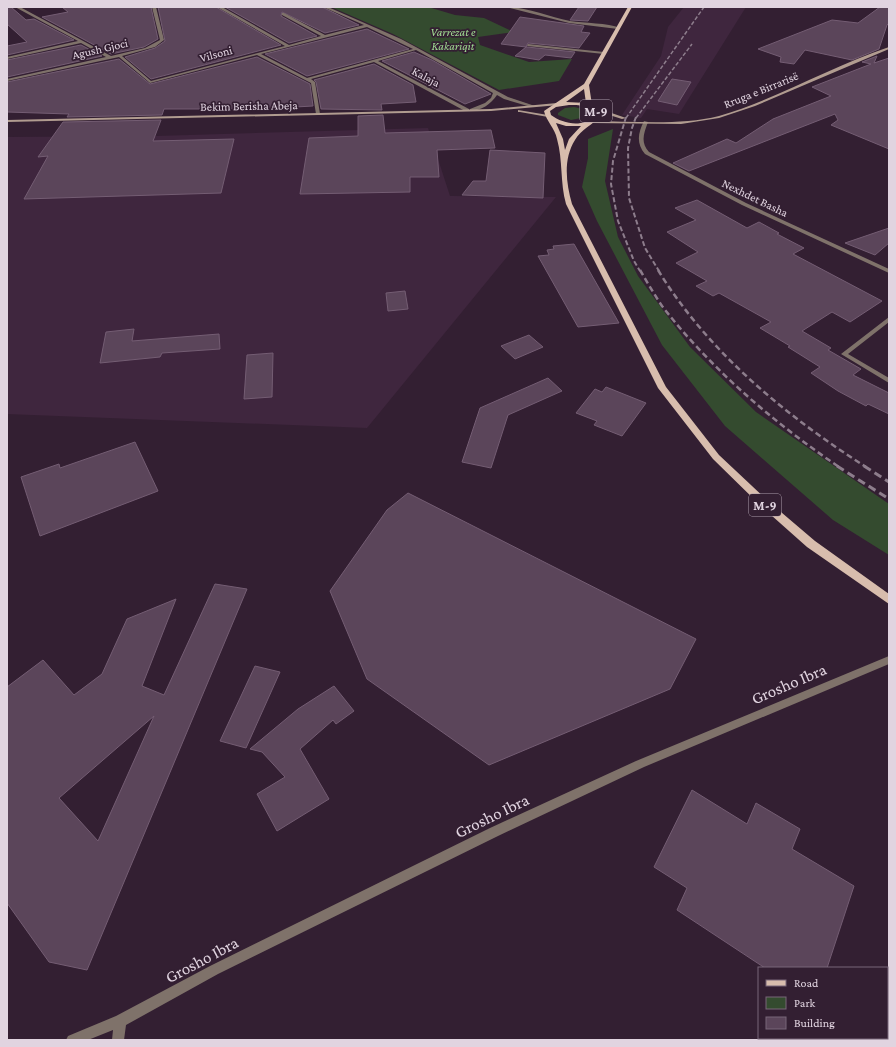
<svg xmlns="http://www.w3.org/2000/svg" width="896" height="1047" font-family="'Crimson Pro',serif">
<rect width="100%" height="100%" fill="#331f32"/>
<!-- built -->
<g fill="#3f263e">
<path d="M684 7H746L679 114 647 109 641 118 622 115 661 56 668 27Z"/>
<path d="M428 128 450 196 556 197 367 428 7 414V137L156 136Z"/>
</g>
<!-- green -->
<g fill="#344b2f">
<path d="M331 7H428L455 15 484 18 514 32 478 37 480 45 529 62 572 59 559 81 499 90 393 34Z"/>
<path d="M574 107 583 109 587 113 586 117 571 120 558 115V113L565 108Z"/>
<path d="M613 129 605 181 618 237 638 276 690 347 756 412 889 504V555L833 520 725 426 662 345 597 221 582 187 588 158V139Z"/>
</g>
<!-- building -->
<g fill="#5b455a" stroke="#745d73" fill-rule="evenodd">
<path d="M7 7H11L26 20 34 19 74 40 7 55V46L27 42 7 24Z"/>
<path d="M62 7H151L158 39 144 47 111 54 42 17 68 12Z"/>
<path d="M158 7H216L281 45 151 79 125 57 155 48 165 41Z"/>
<path d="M225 7H322L359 25 325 33 282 12 281 16 317 36 289 43Z"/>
<path d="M579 7H597L588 21 570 20Z"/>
<path d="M880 7H889V23L887 25 879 49 852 60 805 50 794 64 780 62 781 57 758 49 832 20 858 23Z"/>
<path d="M520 17 584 26 581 32 590 33 579 48 528 43 526 47 501 44Z"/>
<path d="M367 29 409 49 307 76 265 54Z"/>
<path d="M81 45 102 56 7 77V60Z"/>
<path d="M526 47H527L575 52 571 58 545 55 539 60 515 56Z"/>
<path d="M414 52 432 60 491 94 465 104 382 61Z"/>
<path d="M877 56 874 63 889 58V149L831 125 838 120 835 114 689 171 673 163 727 139 736 143 773 119 831 96 812 87 871 64 862 62Z"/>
<path d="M257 57 310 84 313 106 260 109H164L162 115 67 117 69 114 7 112V82L119 59 150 84Z"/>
<path d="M374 64 413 85 416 102 381 104 382 110 321 109 316 82 314 80Z"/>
<path d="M672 79 691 82 677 105 658 101Z"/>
<path d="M383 115 385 133 491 130 495 148 437 150 439 177H410V192L300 194 309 138 358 136V116Z"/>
<path d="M161 120 153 141 234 139 221 193 24 199 48 156 38 157 63 122Z"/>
<path d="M490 150 545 153 543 198 462 195 473 181H486Z"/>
<path d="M697 200 747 228 759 222 779 233 777 234 804 248 793 254 882 301 850 322 832 312 802 331 831 348 828 350 861 369 853 375 889 393V414L868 404 866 406 838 391 811 373 820 367 788 347 790 346 760 328 771 322 719 293 713 296 696 286 707 281 676 263 698 252 667 232 696 220 675 208Z"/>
<path d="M889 228V243L875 255 845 243Z"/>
<path d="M574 244 619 323 578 327 538 256 549 255 547 250 554 249 553 246Z"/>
<path d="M405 291 408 309 388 311 386 293Z"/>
<path d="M134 329 132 341 219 334 220 349 162 353 160 357 100 363 106 332Z"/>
<path d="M529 335 543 347 515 359 501 346Z"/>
<path d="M273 353 272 397 244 399 247 355Z"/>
<path d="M548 378 562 391 508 415 491 468 462 462 480 408Z"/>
<path d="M606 387 646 403 622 436 594 425 597 421 576 413 595 389 602 392Z"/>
<path d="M135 442 158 491 40 536 21 477 59 464 60 468Z"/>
<path d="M408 493 696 639 670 689 489 765 367 679 330 591 387 510Z"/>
<path d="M215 584 247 589 87 970 49 962 7 903V687L43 660 74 695 102 674 127 619 176 599 142 686 164 695ZM154 716 98 841 59 798Z"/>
<path d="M255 666 280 672 246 748 220 741Z"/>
<path d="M334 686 354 711 336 724 333 720 300 749 329 799 277 831 257 794 285 777 262 752 250 749 298 709Z"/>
<path d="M692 790 747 824 756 803 800 829 792 849 854 886 827 968H765L677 910 687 888 654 867Z"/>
</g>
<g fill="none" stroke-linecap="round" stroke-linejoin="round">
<!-- street -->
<g fill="#7f726a" fill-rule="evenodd">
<path d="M15 7H20L111 56 145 48 160 40 152 7H156L164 40 155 47 122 56 151 81 285 46 217 7H222L289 45 321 36 282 15V13H284L325 35 364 25 323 7H328L401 39 508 97 535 106 531 107 504 99 497 95C491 104 481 111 470 111V109L485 103 491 98 493 93 416 50 378 61 469 109V111H465L374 62 311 79 315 82 320 114 318 115 316 114 311 83 257 55 150 83 119 57 7 81V79L106 57 81 43 7 59V57L78 41ZM367 27 413 49 307 78 261 54Z"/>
<path d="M506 7C528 7 549 17 570 21 584 23 608 23 620 28L618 29 569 23Z"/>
<path d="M528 44 604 52 606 53 604 54 527 46Z"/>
<path d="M644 121 648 122C644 133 640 142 649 152L746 203 889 269V273L742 205 645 154C636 143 638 133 644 121Z"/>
<path d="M889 317V322L848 354 889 378V383L841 354Z"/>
<path d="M889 656V664L644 767 498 836 218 974 126 1025 124 1040H112L113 1030 88 1040H66L68 1036 116 1016 210 966 490 828 636 761Z"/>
</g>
<!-- secondary -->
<g fill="#b19c90" fill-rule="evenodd">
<path d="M889 47V49L755 106 719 118 681 124 591 123 589 122 591 121C631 121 680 126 719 116 777 99 832 66 889 47Z"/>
<path d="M557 103H559V105L491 111 7 122V120L491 109Z"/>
<path d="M590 107H594L626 118 622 119 590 109Z"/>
<path d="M518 110 548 115 550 116 548 117 520 112H518Z"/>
</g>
<!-- primary -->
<path fill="#d8bdad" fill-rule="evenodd" d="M628 7H632L589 85 592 105 599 112 600 116C593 125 581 129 575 140 563 159 566 183 572 204L666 387 719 455 768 501 815 541 889 594V604L807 547 762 507 713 459 658 388 566 204C560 183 563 160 557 139 555 128 546 121 544 111L584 84ZM584 89 586 103 566 102ZM569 105C578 105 592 105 594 116 583 128 563 124 551 115L550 111 556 107ZM556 123 566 126H581L569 139 565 150 563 139Z"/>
<!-- rail-far3 -->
<g stroke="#8d7d8c" stroke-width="1.5" stroke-dasharray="4 2" stroke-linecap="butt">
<path d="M626 118 704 7"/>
<path d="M636 118 692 44"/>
</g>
<!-- rail-far2 -->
<g stroke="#8d7d8c" stroke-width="2" stroke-dasharray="5 2.5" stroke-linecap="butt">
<path d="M626 117 613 161 611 184 618 221 634 261 640 271"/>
<path d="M636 117 632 128 628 148 629 198 645 248 659 271"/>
</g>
<!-- rail-far1 -->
<g stroke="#8d7d8c" stroke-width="2.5" stroke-dasharray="6 3.5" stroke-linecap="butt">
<path d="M640 270C647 282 654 294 662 306 711 369 773 422 839 467"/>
<path d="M658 270C708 352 786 416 866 467"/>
</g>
<!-- rail -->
<g stroke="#8d7d8c" stroke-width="3" stroke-dasharray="8 4.5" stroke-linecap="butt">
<path d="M837 466 889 499"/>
<path d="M864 466 889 482"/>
</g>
</g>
<g text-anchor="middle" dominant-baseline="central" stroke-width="3.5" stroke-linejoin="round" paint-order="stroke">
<!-- far-park labels -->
<g font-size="12" font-style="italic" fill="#a0db92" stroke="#331f32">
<text x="453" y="32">Varrezat e<tspan x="453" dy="14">Kakariqit</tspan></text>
</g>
<!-- far-street labels -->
<g font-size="12" fill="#e1d4e0" stroke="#331f32">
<text transform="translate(100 49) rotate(-13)">Agush Gjoci</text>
<text transform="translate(216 54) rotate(-15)">Vilsoni</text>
<text transform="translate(426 77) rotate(28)">Kalaja</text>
<text transform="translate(761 90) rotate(-22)">Rruga e Birrarisë</text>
<text transform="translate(249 106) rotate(-1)">Bekim Berisha Abeja</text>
<text transform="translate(755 198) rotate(26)">Nexhdet Basha</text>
</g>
<!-- shield labels -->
<g fill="#331f32" stroke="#ad9eac" stroke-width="1">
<rect x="580" y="100" width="32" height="22" rx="3"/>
<rect x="749" y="494" width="32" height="22" rx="3"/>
</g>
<g font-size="13" font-weight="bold" fill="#e1d4e0">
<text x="596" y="111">M-9</text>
<text x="765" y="505">M-9</text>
</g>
<!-- near-street labels -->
<g font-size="17" fill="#e1d4e0" stroke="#331f32">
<text transform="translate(789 684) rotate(-23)">Grosho Ibra</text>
<text transform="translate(492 816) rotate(-26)">Grosho Ibra</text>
<text transform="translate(202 960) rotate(-28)">Grosho Ibra</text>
</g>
</g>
<!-- border -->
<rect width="896" height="1047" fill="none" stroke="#e1d4e0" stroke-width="16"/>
<!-- legend -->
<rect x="758" y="967" width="130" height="72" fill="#331f32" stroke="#796778"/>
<rect x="766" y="980" width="20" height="6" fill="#d8bdad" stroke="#796778"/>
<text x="794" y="987" font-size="12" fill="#e1d4e0">Road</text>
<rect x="766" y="997" width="20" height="12" fill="#344b2f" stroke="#796778"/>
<text x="794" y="1007" font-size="12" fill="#e1d4e0">Park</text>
<rect x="766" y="1017" width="20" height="12" fill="#5b455a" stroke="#796778"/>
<text x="794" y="1027" font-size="12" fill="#e1d4e0">Building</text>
</svg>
